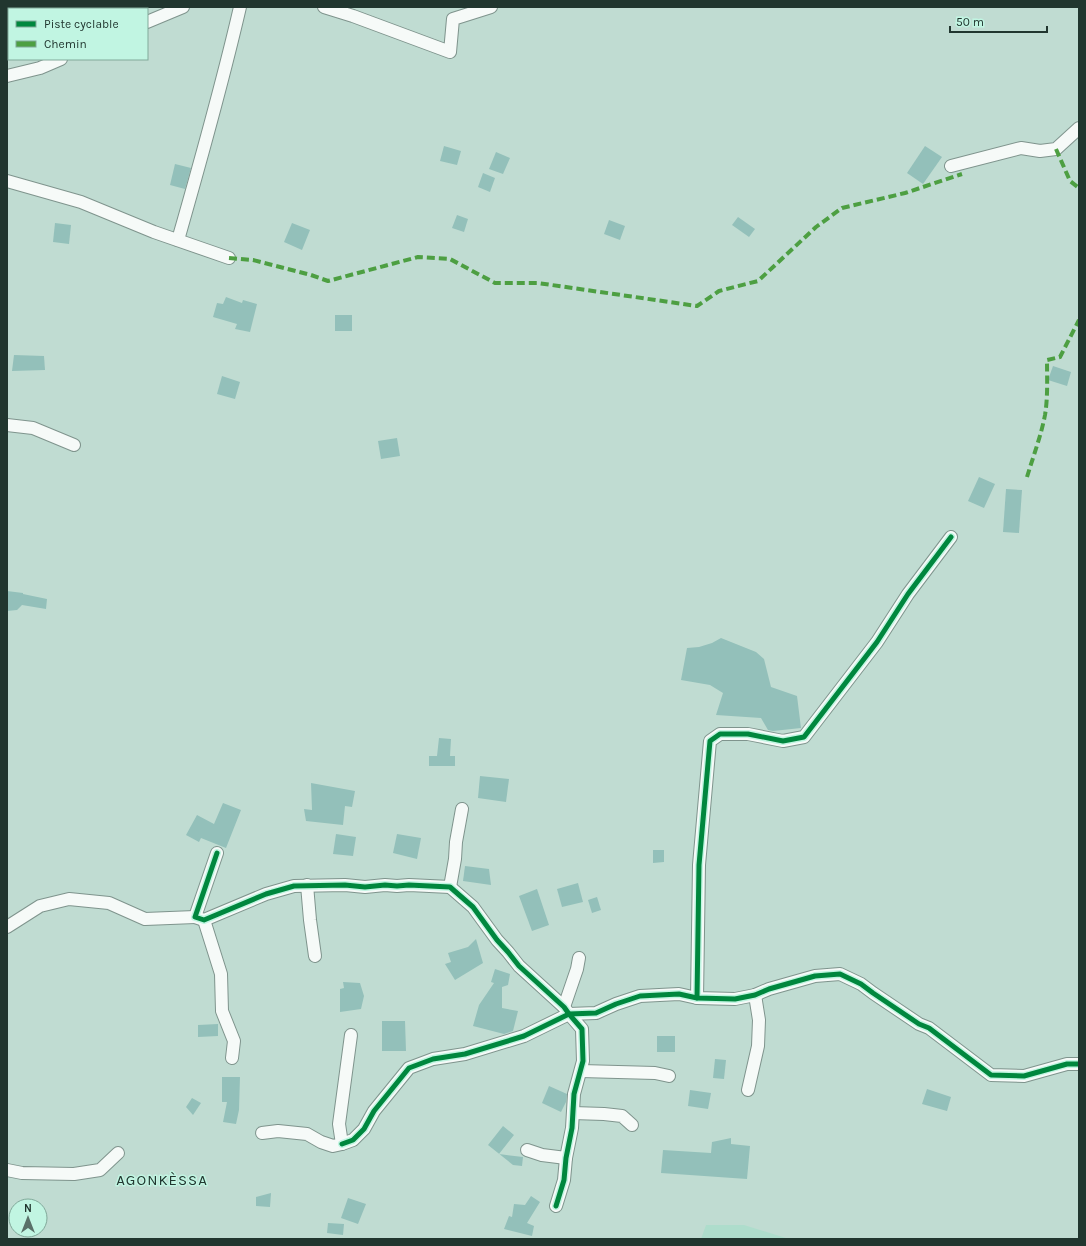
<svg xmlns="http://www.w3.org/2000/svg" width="1086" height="1246" font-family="Karla,sans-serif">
<rect width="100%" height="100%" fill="#c0dcd2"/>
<!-- built -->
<path fill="#aeddcc" d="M706 1225H744L789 1239H701Z"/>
<!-- building -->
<g fill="#93c0ba">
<path d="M444 146 461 151 457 165 440 161Z"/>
<path d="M925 146 942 157 923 184 907 173Z"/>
<path d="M496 152 510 158 503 174 489 169Z"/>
<path d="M175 164 191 168 185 189 170 185Z"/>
<path d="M483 173 495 178 490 192 478 187Z"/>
<path d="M457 215 468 219 464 232 452 228Z"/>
<path d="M738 217 755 229 749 237 732 225Z"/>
<path d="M609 220 625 226 620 240 604 234Z"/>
<path d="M55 223 71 225 69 244 53 242Z"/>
<path d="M292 223 310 230 302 250 284 242Z"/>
<path d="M226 297 242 303 243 300 257 304 250 332 235 329 237 324 213 317 217 303 223 304Z"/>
<rect x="335" y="315" width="17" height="16"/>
<path d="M14 355 44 356 45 370 12 371Z"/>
<path d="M1053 366 1071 372 1067 386 1048 380Z"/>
<path d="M222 376 240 382 235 399 217 394Z"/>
<path d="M397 438 400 456 381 459 378 441Z"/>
<path d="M979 477 995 484 984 508 968 501Z"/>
<path d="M1006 489 1022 490 1019 533 1003 532Z"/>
<path d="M7 591 23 593V594L47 599 46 609 22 605 17 610 7 611Z"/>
<path d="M721 638 756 652 764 659 771 687 797 696 801 728 773 731 768 730 761 718 716 715 723 693 710 685 681 680 687 648 699 647 712 643Z"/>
<path d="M439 738 451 739 450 756H455V766H429V756H437Z"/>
<path d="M480 776 509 779 506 802 478 798Z"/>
<path d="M311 783 355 791 352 807 345 806 343 825 306 821 304 809 312 810Z"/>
<path d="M223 803 241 810 226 848 201 838 199 842 186 835 197 815 214 824Z"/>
<path d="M336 834 356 837 353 856 333 854Z"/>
<path d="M397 834 421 838 417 859 393 853Z"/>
<path d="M653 850H664V862L653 863Z"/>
<path d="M465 866 489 869 491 885 463 881Z"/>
<path d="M578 883 583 902 562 907 557 889Z"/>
<path d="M537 889 549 925 532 931 519 896Z"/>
<path d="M597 897 601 910 592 913 588 900Z"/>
<path d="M476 939 483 963 455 980 445 964 451 962 448 953 468 947Z"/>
<path d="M495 969 510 974 508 985 502 987V1008L518 1011 513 1031 504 1034 473 1026 479 1005 494 983 491 982Z"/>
<path d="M343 982 360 983 364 996 361 1009 340 1012V989L344 988Z"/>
<path d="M382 1021H405L406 1051H382Z"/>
<path d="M218 1024V1036L198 1037V1025Z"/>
<rect x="657" y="1036" width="18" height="16"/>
<path d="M715 1059 726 1060 724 1079 713 1078Z"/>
<path d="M222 1077H240L239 1110 236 1124 223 1122 227 1102H222Z"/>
<path d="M549 1086 567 1094 566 1102 561 1112 542 1103Z"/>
<path d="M927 1089 951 1097 947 1111 922 1104Z"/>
<path d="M690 1090 711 1093 708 1109 688 1106Z"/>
<path d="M192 1098 201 1103 193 1115 186 1107Z"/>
<path d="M503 1126 514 1135 499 1154 523 1157 522 1166 513 1165 488 1145Z"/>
<path d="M731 1138V1144L750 1146 747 1179 661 1173 663 1150 711 1153 712 1142Z"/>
<path d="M271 1193 270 1207 256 1206V1197Z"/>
<path d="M531 1196 540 1202 527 1223 534 1226 532 1236 504 1229 509 1216 512 1217 514 1204 525 1205Z"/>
<path d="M348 1198 366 1204 358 1224 341 1218Z"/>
<path d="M328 1223 344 1224 343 1235 327 1233Z"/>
</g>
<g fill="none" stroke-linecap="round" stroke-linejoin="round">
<defs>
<g id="minor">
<path d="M324 7 353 16 450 52 453 19 491 7"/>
<path d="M147 22 183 7"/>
<path d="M7 76 40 68 61 59"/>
<path d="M951 166 1021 148 1040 151 1056 149 1079 128"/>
<path d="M7 181 81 202 154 232 229 258"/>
<path d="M178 240C200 163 222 85 240 7"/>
<path d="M7 425 33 428 74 445"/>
<path d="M217 853 195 917 204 920 266 894 294 886 345 885 365 887 385 885 397 886 409 885 450 887 473 907 497 940 508 952 519 966 564 1007 569 1014 582 1029 583 1061 574 1094 572 1128 566 1158 564 1180 556 1206"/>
<path d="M307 885 310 920 315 956"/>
<path d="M450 887 455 859 456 842 462 809"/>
<path d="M204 920 221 974 222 1011 234 1041 232 1058"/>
<path d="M7 927 40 906 69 899 109 903 145 919 195 917"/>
<path d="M697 998 699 865 710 741 720 734H748L783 741 804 737 877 642 908 594 951 537"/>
<path d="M564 1007 577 969 579 958"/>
<path d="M581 1071 655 1073 669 1076"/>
<path d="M748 1090 758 1046 759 1020 755 995"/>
<path d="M573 1113 604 1114 622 1116 632 1125"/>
<path d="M262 1133 278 1131 307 1134 321 1142 333 1146 342 1144 339 1124 351 1035"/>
<path d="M342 1144 353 1140 364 1129 374 1111 409 1068 433 1059 465 1054 524 1036 569 1014 596 1013 616 1004 640 996 679 994 697 998 735 999 755 995 769 989 815 976 840 974 861 984 873 993 919 1024 929 1028 991 1075 1024 1076 1067 1064H1079"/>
<path d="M527 1150 542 1155 566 1158"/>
<path d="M7 1170 22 1173 74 1174 100 1170 118 1153"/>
</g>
</defs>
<!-- minor casing -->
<use href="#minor" stroke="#7f948d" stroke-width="14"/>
<!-- minor -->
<use href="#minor" stroke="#f6faf8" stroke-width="12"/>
<!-- quiet -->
<g stroke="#4d9f42" stroke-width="4" stroke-dasharray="8 4" stroke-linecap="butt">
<path d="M1056 149 1070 181 1079 188"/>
<path d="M229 258 253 260 311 275 328 281 418 257 450 259 495 283H538L697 306 719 291 758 281 816 227 842 208 905 193 962 174"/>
<path d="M1027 477C1033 457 1041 436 1045 415 1048 397 1047 378 1047 360L1060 357 1079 320"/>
</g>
<defs>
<g id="cycleway">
<path d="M217 853 195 917 204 920 266 894 294 886 345 885 365 887 385 885 397 886 409 885 450 887 473 907 497 940 508 952 519 966 564 1007 569 1014 582 1029 583 1061 574 1094 572 1128 566 1158 564 1180 556 1206"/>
<path d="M697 998 699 865 710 741 720 734H748L783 741 804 737 877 642 908 594 951 537"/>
<path d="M342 1144 353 1140 364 1129 374 1111 409 1068 433 1059 465 1054 524 1036 569 1014 596 1013 616 1004 640 996 679 994 697 998 735 999 755 995 769 989 815 976 840 974 861 984 873 993 919 1024 929 1028 991 1075 1024 1076 1067 1064H1079"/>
</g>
</defs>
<!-- cycleway casing -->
<use href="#cycleway" stroke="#c1f5e2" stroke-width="8"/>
<!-- cycleway -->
<use href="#cycleway" stroke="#00873e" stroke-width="5"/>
</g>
<g text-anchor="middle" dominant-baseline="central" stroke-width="3" stroke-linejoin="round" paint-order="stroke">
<!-- quarter labels -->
<g font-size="15" letter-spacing="1" fill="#21362f" stroke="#c1f5e2">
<text x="162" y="1180">AGONKÈSSA</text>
</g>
</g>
<!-- border -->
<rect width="1086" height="1246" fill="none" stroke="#21362f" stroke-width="16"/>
<!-- legend -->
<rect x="8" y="8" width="140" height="52" fill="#c1f5e2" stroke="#81a99a"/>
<rect x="16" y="21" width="20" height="6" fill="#00873e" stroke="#81a99a"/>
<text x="44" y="28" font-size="12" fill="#21362f">Piste cyclable</text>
<rect x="16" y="41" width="20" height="6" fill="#4d9f42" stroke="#81a99a"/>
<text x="44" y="48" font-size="12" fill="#21362f">Chemin</text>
<!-- north arrow -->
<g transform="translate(28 1218)"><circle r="19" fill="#c1f5e2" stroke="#81a99a"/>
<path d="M0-3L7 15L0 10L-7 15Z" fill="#597068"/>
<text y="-6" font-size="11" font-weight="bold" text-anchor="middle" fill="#21362f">N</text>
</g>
<!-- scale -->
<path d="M950 26v6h97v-6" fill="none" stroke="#21362f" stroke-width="2"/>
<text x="956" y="26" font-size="12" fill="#21362f" stroke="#c1f5e2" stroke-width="3" paint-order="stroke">50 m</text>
</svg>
